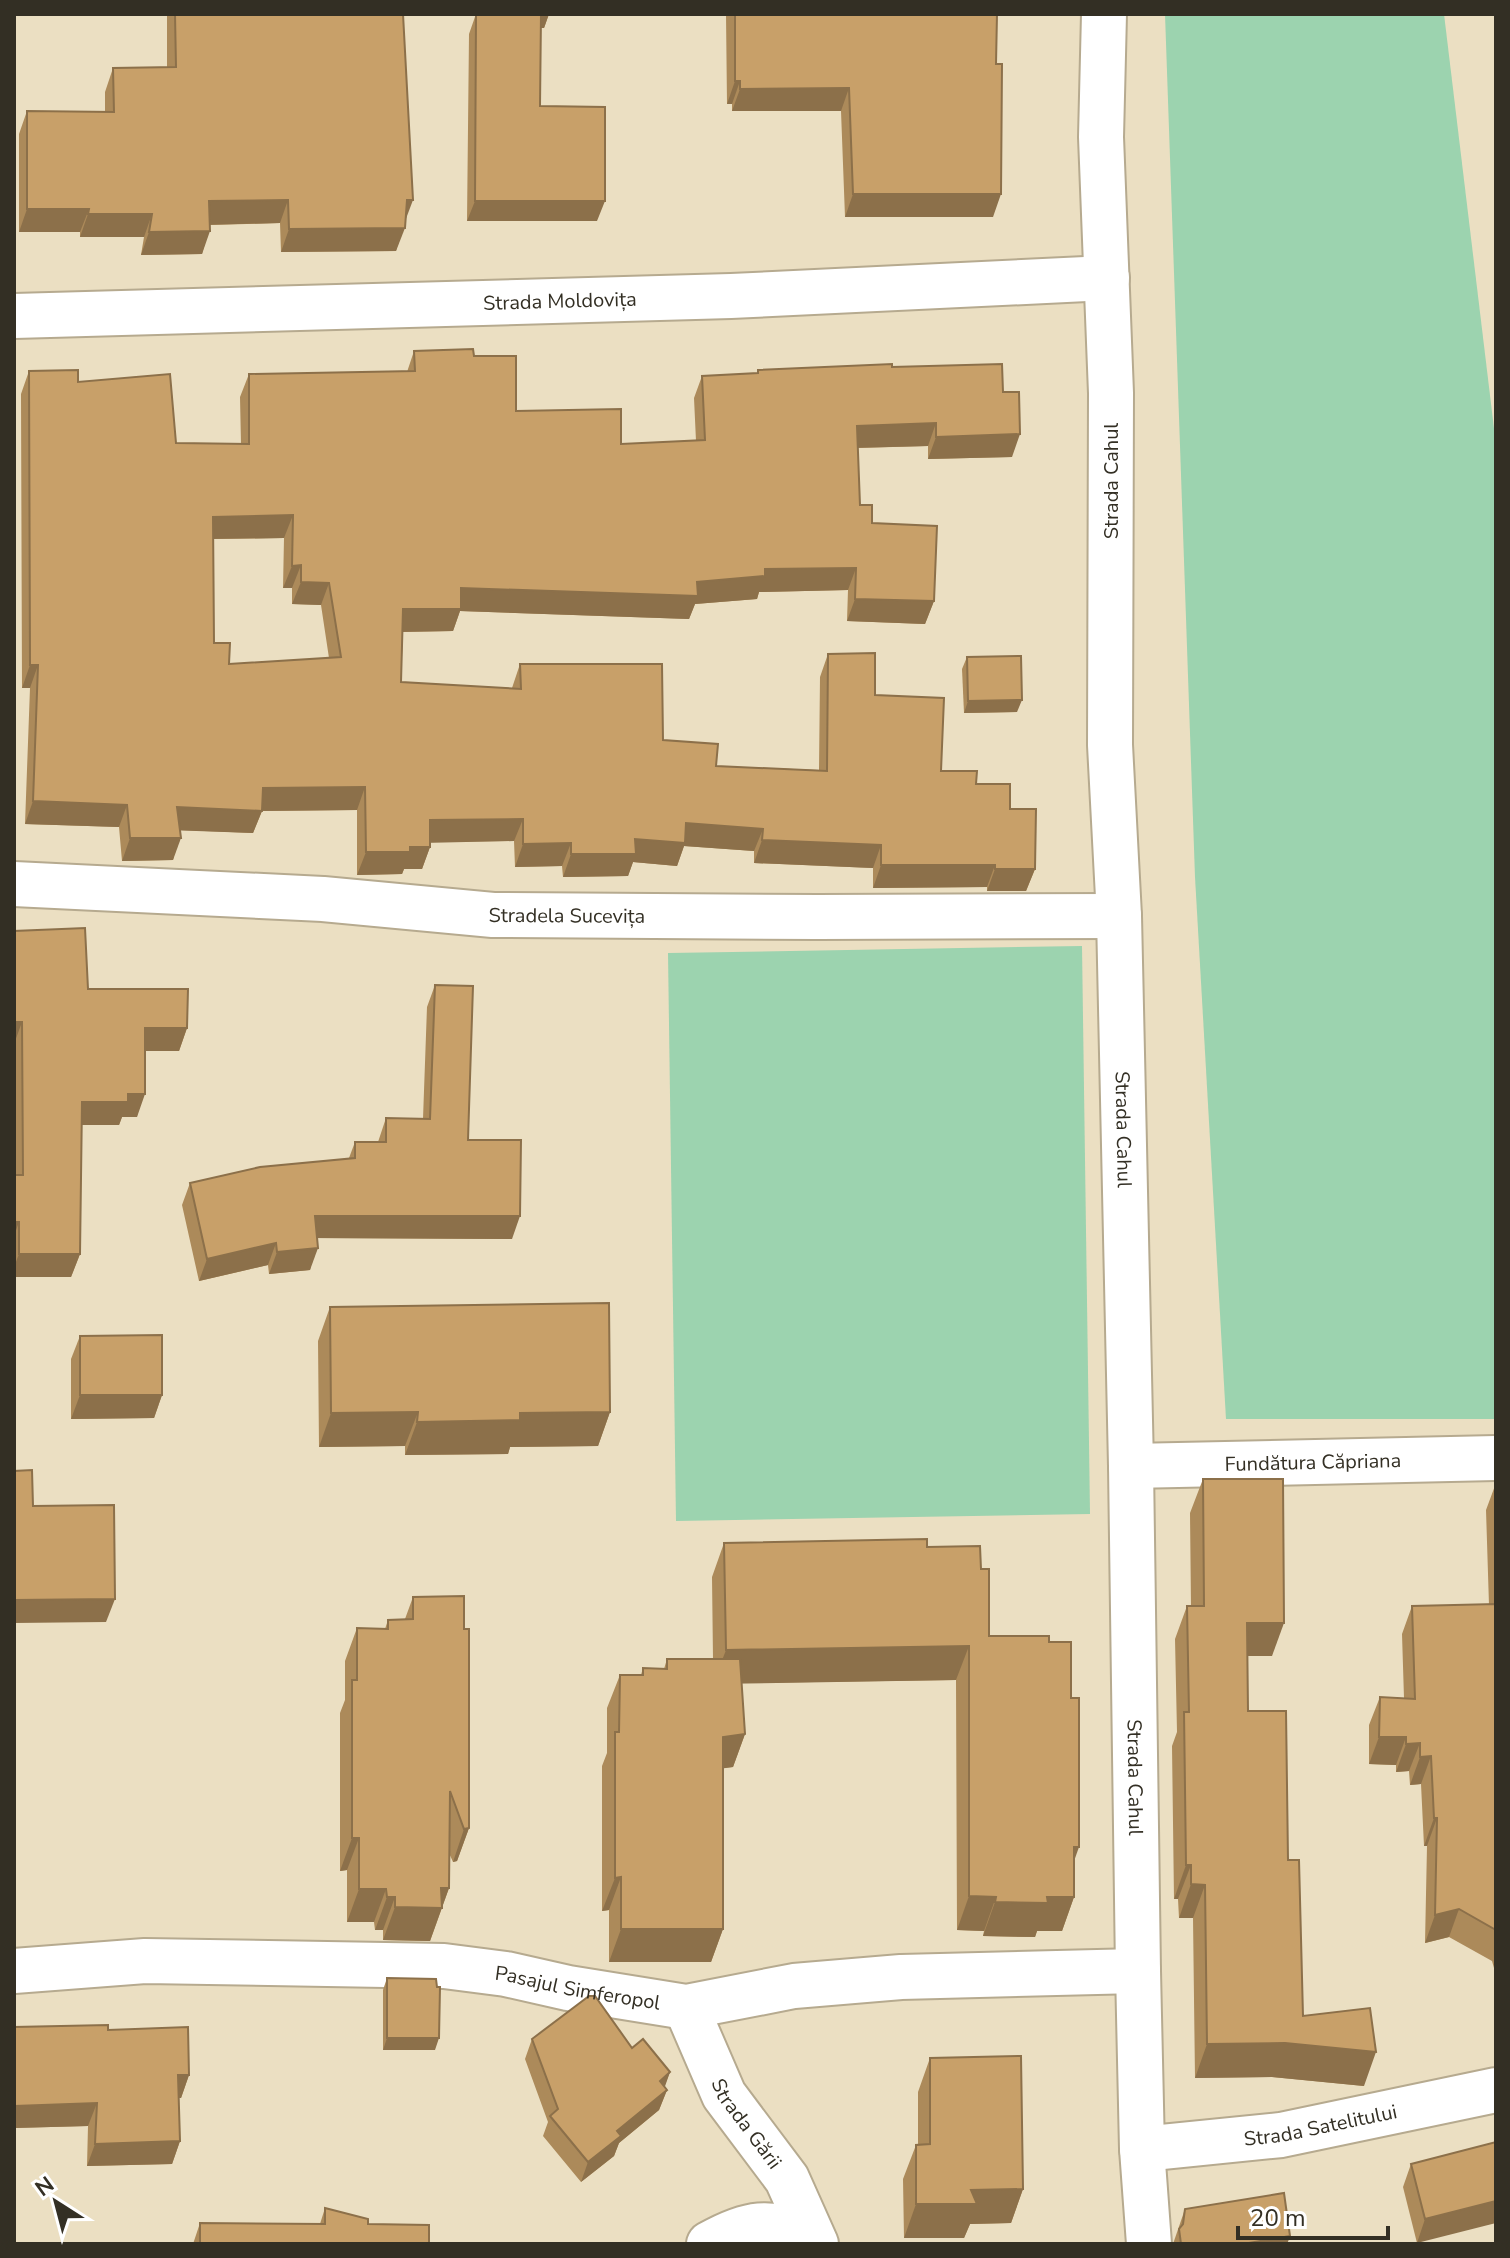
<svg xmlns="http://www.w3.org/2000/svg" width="1510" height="2258" font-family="'Nunito Sans',sans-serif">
<rect width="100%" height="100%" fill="#ebdfc2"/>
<!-- green -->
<g fill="#9cd3af">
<path d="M1165 14H1444L1496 445V1419H1226L1195 877Z"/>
<path d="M1082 946 1090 1514 676 1521 668 953Z"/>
</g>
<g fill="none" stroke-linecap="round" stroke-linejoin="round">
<defs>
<g id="street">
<path id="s1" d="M1104 14 1101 137 1111 393 1110 745 1119 916 1131 1466 1138 1971 1142 2149 1149 2244"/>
<path id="s2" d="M14 316 731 296 1107 278"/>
<path id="s3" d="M14 884 323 899 493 915 818 917 1119 916"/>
<path id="s4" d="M1131 1466 1496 1458"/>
<path id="s5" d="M14 1971 145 1961 444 1966 506 1974 568 1988 686 2007 794 1986 901 1977 1138 1971"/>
<path id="s6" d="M686 2007 724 2095 787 2179 816 2244"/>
<path id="s7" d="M1142 2149 1281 2135 1496 2090"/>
<path d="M709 2244C748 2222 770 2219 811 2236"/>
</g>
</defs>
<!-- street casing -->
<use href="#street" stroke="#b6aa8f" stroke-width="48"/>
<!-- street -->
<use href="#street" stroke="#fff" stroke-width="44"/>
</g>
<!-- wall -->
<g fill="#ac8a5a" fill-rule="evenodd">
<path d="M167 14H403L405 222 396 251 281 252 280 223 210 225 202 254 141 255 144 237H80V232H19V134L27 111 105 112V92L113 68H167Z"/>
<path d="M476 14H549L544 28H540V106L597 221H467L469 34Z"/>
<path d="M726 14H997L993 217H845L841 111H732V104H727Z"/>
<path d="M414 351 474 356 516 411 621 444 696 441 694 398 702 376 757 373 758 370 892 367 1003 392 1012 457 928 459V446L858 448 860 505 872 523 934 601 925 624 847 621 848 590 759 592 757 599 695 604 689 619 460 611 453 631 403 632 401 682 512 688 520 664 663 740 716 766 819 770 820 677 828 654 875 695 941 771 976 784 1010 809 1035 869 1026 891H987V887L873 888V868L754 863V851L684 846 677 866 633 862 628 876 563 877 562 866 515 867 514 841 430 842V847L422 869H404L402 874 357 875V810L262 811 253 833 180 830 173 860 122 861 119 827 25 824 30 688H22L21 394 29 371 78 382 176 443 241 444 240 397 249 374 407 372ZM284 538 283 588H292V604L321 605 329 658 229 664 214 643V539Z"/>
<path d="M967 657 1017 712 964 713 962 669Z"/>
<path d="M14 931 88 989 187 1028 179 1051H145L137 1117H122L119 1125H82L80 1254 71 1277H14Z"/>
<path d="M435 985 468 1140 512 1239 317 1238 310 1270 269 1274 268 1265 199 1281 182 1205 190 1183 349 1158 355 1142H378L386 1118 423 1119 427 1007Z"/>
<path d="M330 1307 610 1412 598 1446 510 1447 508 1454 405 1455V1446L319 1447 318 1341Z"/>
<path d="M80 1336 162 1395 154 1418 71 1419V1359Z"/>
<path d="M1203 1479 1272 1656H1247L1248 1711 1288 1860 1303 2016 1364 2086 1272 2077 1195 2078 1193 1918H1179L1178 1899H1174L1172 1746 1177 1732 1175 1639 1187 1606H1191L1190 1513Z"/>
<path d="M1496 1483V1975L1492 1961 1449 1937 1425 1943 1427 1846H1424L1421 1784 1410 1785 1409 1771 1396 1772V1765L1369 1764V1725L1380 1697 1404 1698 1402 1634 1412 1606 1489 1605 1486 1510Z"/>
<path d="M724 1543 927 1547 981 1569 989 1636 1049 1642 1071 1698 1074 1897 1062 1931H1037L1035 1937 983 1936 984 1931 957 1930 956 1680 741 1683 745 1734 733 1767 723 1768V1929L711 1962H609V1910L602 1911V1766L607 1753V1708L620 1675H641L643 1668 664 1669 667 1659H713L712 1577Z"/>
<path d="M413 1597 464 1629 469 1828 457 1861 453 1862 449 1853V1888L430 1941 383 1940V1930H375L374 1922H347V1870L340 1871V1713L345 1700V1661L357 1628 385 1629 388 1620 405 1619Z"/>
<path d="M387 1978 435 2050H383V1990Z"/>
<path d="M14 2027 108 2030 189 2075 181 2098H178L180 2141 172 2164 87 2166 88 2126 14 2128Z"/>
<path d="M532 2039 632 2048 670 2072 664 2087 667 2090 659 2110 619 2143 614 2156 581 2182 543 2136 548 2122 525 2059Z"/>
<path d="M930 2058 1023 2189 1011 2223 970 2224 964 2238H904L903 2179 916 2145H918V2092Z"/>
<path d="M1496 2142 1417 2243 1403 2187 1411 2164Z"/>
<path d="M325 2208 368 2224 429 2244H193L200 2223 320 2224Z"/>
<path d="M1185 2209 1290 2236 1287 2244H1173Z"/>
</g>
<!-- shaded-wall -->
<g fill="#8c704a">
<path d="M503 14H549L544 28 498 26Z"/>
<path d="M735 81H740L732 104H727Z"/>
<path d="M849 88 841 111H732L740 89Z"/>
<path d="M853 194H1001L993 217H845Z"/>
<path d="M288 200 280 223 201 225 209 201Z"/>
<path d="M407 200H413L404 224Z"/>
<path d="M475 201H605L597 221H467Z"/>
<path d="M27 209H89L80 232H19Z"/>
<path d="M88 214H152L144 237H80Z"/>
<path d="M405 228 396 251 281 252 289 229Z"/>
<path d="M210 231 202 254 141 255 149 232Z"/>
<path d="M936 423 928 446 849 448 857 426Z"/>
<path d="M1020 434 1012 457 928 459 936 437Z"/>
<path d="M293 515 284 538 205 539 213 517Z"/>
<path d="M301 565 292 588H283L292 566Z"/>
<path d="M856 568 848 590 759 592 757 599 695 604 689 619 460 611 453 631 395 632 403 609 461 588 697 582 765 569Z"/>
<path d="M301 582 329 583 321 605 292 604Z"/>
<path d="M855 599 934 601 925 624 847 621Z"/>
<path d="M30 665H38L30 688H22Z"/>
<path d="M1022 700 1017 712 964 713 968 701Z"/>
<path d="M365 787 357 810 257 811H262L253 833 168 830 177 807 263 788Z"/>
<path d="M33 801 127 805 119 827 25 824Z"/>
<path d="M523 819 514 841 422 843 430 820Z"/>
<path d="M686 823 763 829 754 851 684 846 677 866 633 862 628 876 563 877 571 854Z"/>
<path d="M130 838H181L173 860 122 861Z"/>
<path d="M762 840 881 845 873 868 754 863Z"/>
<path d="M571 843 562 866 515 867 523 844Z"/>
<path d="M410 847H430L422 869H404L402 874 357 875 366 852Z"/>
<path d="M881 865H995L987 887 873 888Z"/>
<path d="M995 869H1035L1026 891H987Z"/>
<path d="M14 1022H22L14 1044Z"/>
<path d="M145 1028H187L179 1051H137Z"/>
<path d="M128 1094H145L137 1117H122L119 1125H73L82 1102Z"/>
<path d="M315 1216H520L512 1239 307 1238Z"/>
<path d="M14 1222H19L14 1236Z"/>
<path d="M276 1243 268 1265 199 1281 207 1259Z"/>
<path d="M318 1248 310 1270 269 1274 277 1252Z"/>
<path d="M19 1254H80L71 1277H14V1267Z"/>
<path d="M80 1395H162L154 1418 71 1419Z"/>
<path d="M418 1412 405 1446 319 1447 331 1413Z"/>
<path d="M610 1412 598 1446 510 1447 508 1454 405 1455 417 1422 520 1413Z"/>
<path d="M115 1599 106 1622 14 1623V1600Z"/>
<path d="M1247 1623H1284L1272 1656H1235Z"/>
<path d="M969 1646 956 1680 713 1684 726 1650Z"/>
<path d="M745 1734 733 1767 711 1770 723 1737Z"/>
<path d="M1379 1737H1406L1396 1765 1369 1764Z"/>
<path d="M1420 1743 1409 1771 1396 1772 1406 1744Z"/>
<path d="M1431 1756 1421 1784 1410 1785 1420 1757Z"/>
<path d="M1434 1818H1437L1427 1846H1424Z"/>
<path d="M469 1828 457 1861 453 1862 464 1829Z"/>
<path d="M352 1838H359L347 1870 340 1871Z"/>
<path d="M1074 1847H1079L1067 1881Z"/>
<path d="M1186 1865H1191L1178 1899H1174Z"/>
<path d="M621 1877 609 1910 602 1911 615 1878Z"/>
<path d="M1191 1884 1205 1885 1193 1918H1179Z"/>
<path d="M441 1888H449L430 1941 383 1940 395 1907Z"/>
<path d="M359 1889H386L374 1922H347Z"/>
<path d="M969 1896 996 1897 984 1931 957 1930Z"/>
<path d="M387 1897H395L383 1930H375Z"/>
<path d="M1047 1897H1074L1062 1931H1037L1035 1937 983 1936 995 1902Z"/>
<path d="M1459 1909 1449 1937 1425 1943 1435 1915Z"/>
<path d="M621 1929H723L711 1962H609Z"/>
<path d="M387 2038H439L435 2050H383Z"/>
<path d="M1285 2043 1376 2052 1364 2086 1272 2077 1195 2078 1207 2044Z"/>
<path d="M670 2072 663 2092 667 2090 659 2110 619 2143 614 2156 581 2182 588 2162 660 2081Z"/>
<path d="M178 2075H189L181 2098H169Z"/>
<path d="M97 2103 88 2126 14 2128V2106Z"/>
<path d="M180 2141 172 2164 87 2166 95 2144Z"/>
<path d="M1023 2189 1011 2223 970 2224 964 2238H904L916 2204 971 2190Z"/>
<path d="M1496 2201V2223L1417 2243 1425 2219Z"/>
<path d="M1290 2236 1287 2244H1243Z"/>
</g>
<!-- building -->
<g fill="#c8a069" stroke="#8c704a" stroke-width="2" fill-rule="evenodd">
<path d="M175 14H403L413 200H407L405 228 289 229 288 200 209 201 210 231 149 232 152 214H88L89 209H27V111L114 112 113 68 176 67Z"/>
<path d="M476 14H541L540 106 605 107V201H475Z"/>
<path d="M735 14H997L996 64H1002L1001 194H853L849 88 740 89V81H735Z"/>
<path d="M473 349 474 356H516V411L621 409V444L705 440 702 376 758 373V370L892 364V367L1002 364 1003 392H1019L1020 434 936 437V423L857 426 860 505H872V523L937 526 934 601 855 599 856 568 765 569V576L697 582 698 596 461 588V609H403L401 682 521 689 520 664H662L663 740 718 744 716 766 827 771 828 654 875 653V695L944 698 941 771H977L976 784H1010V809H1036L1035 869H995V865H881V845L762 840 763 829 686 823 685 843 635 839 636 854H571V843L523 844V819L430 820V847H410V852H366L365 787 263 788 262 811 177 807 181 838H130L127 805 33 801 38 665H30L29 371 78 370V382L170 374 176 443 249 444V374L415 371 414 351ZM293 515 292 566 301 565V582L329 583 341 657 229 664 230 643H214L213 517Z"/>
<path d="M1021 656 1022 700 968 701 967 657Z"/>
<path d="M85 928 88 989H188L187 1028H145V1094H128V1102H82L80 1254H19V1222H14V1175H23L22 1022H14V931Z"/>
<path d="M435 985 473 986 468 1140H521L520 1216H315L318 1248 277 1252 276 1243 207 1259 190 1183 260 1167 355 1158V1142H386V1118L430 1119Z"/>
<path d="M609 1303 610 1412 520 1413V1420L417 1422 418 1412 331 1413 330 1307Z"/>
<path d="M162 1335V1395H80V1336Z"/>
<path d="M32 1470 33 1506 114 1505 115 1599 14 1600V1471Z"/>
<path d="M1203 1479H1283L1284 1623H1247L1248 1711H1286L1288 1860H1299L1303 2016 1370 2008 1376 2052 1285 2043 1207 2044 1205 1885 1191 1884V1865H1186L1184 1712H1189L1187 1606H1204Z"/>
<path d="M927 1539V1547L980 1546 981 1569H989V1636H1049V1642H1071V1698H1079V1847H1074V1897H1047L1048 1903 995 1902 996 1897 969 1896V1646L726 1650 724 1543Z"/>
<path d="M464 1596V1629H469V1828L464 1829 450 1791 449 1888H441L442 1908 395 1907V1897H387L386 1889H359V1838H352V1680H357V1628L388 1629V1620L413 1619V1597Z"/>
<path d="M1496 1604V1930L1459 1909 1435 1915 1437 1818H1434L1431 1756 1420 1757V1743L1406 1744V1737H1379L1380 1697 1415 1699 1412 1606Z"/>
<path d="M667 1659H740L745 1734 723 1737V1929H621V1877L615 1878V1732H619L620 1675H643V1668L667 1669Z"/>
<path d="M387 1978 436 1979 437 1987H440L439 2038H387Z"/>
<path d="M589 1996H595L632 2048 643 2039 670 2072 660 2081 667 2090 617 2131 621 2136 588 2162 550 2116 558 2109 532 2039Z"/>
<path d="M108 2025V2030L188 2027 189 2075H178L180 2141 95 2144 97 2103 14 2106V2027Z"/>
<path d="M1021 2056 1023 2189 971 2190 977 2204H916V2145L930 2144V2058Z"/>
<path d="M1496 2142V2201L1425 2219 1411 2164Z"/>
<path d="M1284 2193 1290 2236 1243 2244H1181L1179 2229 1183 2224 1185 2209Z"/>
<path d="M325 2208 368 2219V2224L429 2225V2244H200V2223L325 2224Z"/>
</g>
<g text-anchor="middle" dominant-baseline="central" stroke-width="6" stroke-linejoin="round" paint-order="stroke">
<!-- street labels -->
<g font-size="20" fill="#332f24" stroke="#fff">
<text stroke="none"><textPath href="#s2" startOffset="546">Strada Moldovița</textPath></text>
<text transform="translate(1111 481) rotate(-90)">Strada Cahul</text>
<text stroke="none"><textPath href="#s3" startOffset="554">Stradela Sucevița</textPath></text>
<text stroke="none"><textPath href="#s1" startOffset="1116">Strada Cahul</textPath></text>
<text stroke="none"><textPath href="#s4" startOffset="182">Fundătura Căpriana</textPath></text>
<text stroke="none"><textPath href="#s1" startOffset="1764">Strada Cahul</textPath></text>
<text stroke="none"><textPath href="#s5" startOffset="566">Pasajul Simferopol</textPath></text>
<text stroke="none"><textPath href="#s6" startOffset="132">Strada Gării</textPath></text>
<text stroke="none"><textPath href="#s7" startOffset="180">Strada Satelitului</textPath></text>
</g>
</g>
<!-- border -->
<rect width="1510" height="2258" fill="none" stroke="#332f24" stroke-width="32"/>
<!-- north arrow -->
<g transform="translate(56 2202) rotate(324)" stroke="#ffffff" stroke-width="6" paint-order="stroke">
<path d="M0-6L14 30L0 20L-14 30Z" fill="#332f24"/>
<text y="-12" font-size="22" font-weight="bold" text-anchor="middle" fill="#332f24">N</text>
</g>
<!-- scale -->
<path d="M1238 2226v12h150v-12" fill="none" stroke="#332f24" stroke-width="4"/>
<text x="1250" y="2226" font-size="24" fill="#332f24" stroke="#ffffff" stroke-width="6" paint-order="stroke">20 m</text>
</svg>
